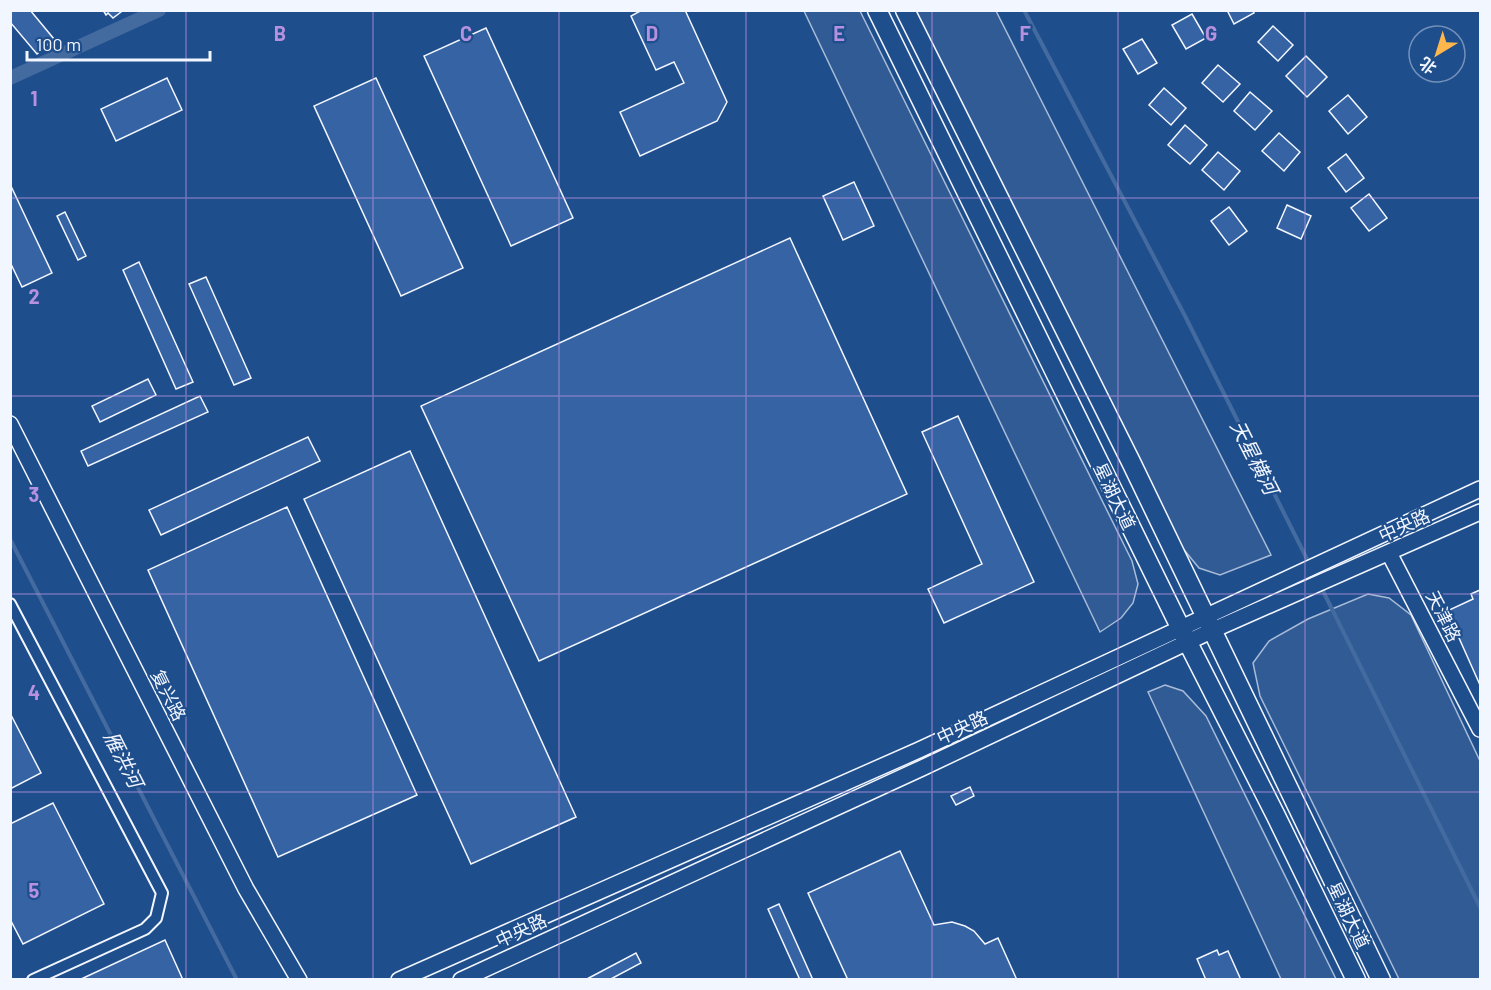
<svg xmlns="http://www.w3.org/2000/svg" width="1491" height="990" font-family="Barlow,'Noto Sans SC',sans-serif">
<rect width="100%" height="100%" fill="#1f4e8c"/>
<!-- built -->
<g fill="#305b95" stroke="#a8bbd7" stroke-width="1.5">
<path d="M804 11H860L1132 561 1138 584 1133 603 1121 618 1100 632Z"/>
<path d="M915 11H996L1271 555 1220 575 1199 568 1181 546Z"/>
<path d="M1368 594 1389 598 1411 615 1480 761V979H1399L1260 696 1253 663 1269 641 1308 619Z"/>
<path d="M1165 685 1183 691 1206 716 1336 979H1281L1148 692Z"/>
</g>
<g fill="none" stroke-linecap="round" stroke-linejoin="round">
<!-- stream -->
<g stroke="#446ba0" stroke-width="4">
<path d="M1024 10 1185 316 1310 565"/>
<path d="M10 539 237 980"/>
<path d="M1320 585 1480 907"/>
</g>
<!-- canal -->
<path stroke="#446ba0" stroke-width="14" d="M10 78 159 10"/>
</g>
<!-- building -->
<g fill="#3563a3" stroke="#f2f6ff" stroke-width="1.5">
<path d="M10 10H30L54 39 37 54 10 22Z"/>
<path d="M103 10H119L121 12 113 18 108 13 106 15Z"/>
<path d="M642 10H685L727 102 717 121 640 156 620 112 684 83 674 62 656 70 631 16Z"/>
<path d="M1227 10H1253L1254 13 1234 24Z"/>
<path d="M1192 14 1206 38 1186 49 1172 25Z"/>
<path d="M1273 26 1293 45 1278 61 1258 42Z"/>
<path d="M486 28 573 218 511 246 424 56Z"/>
<path d="M1142 39 1157 63 1138 74 1123 49Z"/>
<path d="M1306 56 1327 77 1307 97 1286 76Z"/>
<path d="M1218 65 1240 84 1223 102 1202 83Z"/>
<path d="M167 78 182 110 116 141 101 109Z"/>
<path d="M376 78 463 268 401 296 314 106Z"/>
<path d="M1164 88 1186 108 1171 125 1149 105Z"/>
<path d="M1250 92 1272 111 1255 130 1234 111Z"/>
<path d="M1348 95 1367 117 1348 134 1329 111Z"/>
<path d="M1185 125 1207 145 1190 164 1168 145Z"/>
<path d="M1279 133 1300 152 1284 171 1262 151Z"/>
<path d="M1218 152 1240 171 1224 190 1202 170Z"/>
<path d="M1346 154 1364 178 1346 192 1328 168Z"/>
<path d="M854 182 874 226 843 240 823 196Z"/>
<path d="M10 184 52 273 22 287 10 262Z"/>
<path d="M1369 194 1387 218 1369 231 1351 208Z"/>
<path d="M1287 205 1311 216 1301 239 1277 228Z"/>
<path d="M1229 207 1247 231 1229 245 1211 221Z"/>
<path d="M65 212 86 256 78 260 57 216Z"/>
<path d="M790 238 907 494 539 661 421 406Z"/>
<path d="M139 262 193 382 176 389 123 270Z"/>
<path d="M206 277 251 378 234 385 189 284Z"/>
<path d="M148 379 156 395 100 422 92 406Z"/>
<path d="M200 396 208 412 88 466 81 451Z"/>
<path d="M958 416 1034 582 944 623 928 589 982 564 922 432Z"/>
<path d="M308 437 320 461 161 535 149 510Z"/>
<path d="M410 451 576 817 471 864 304 499Z"/>
<path d="M287 507 417 795 278 857 148 570Z"/>
<path d="M1480 590V685L1447 611 1473 599 1471 594Z"/>
<path d="M10 713 41 773 10 789Z"/>
<path d="M970 787 974 796 956 805 951 796Z"/>
<path d="M53 803 104 904 23 944 10 919V824Z"/>
<path d="M900 851 934 925 952 922 965 926 974 931 985 944 998 938 1017 980H848L808 893Z"/>
<path d="M779 904 813 980H800L768 909Z"/>
<path d="M165 940 183 980H79Z"/>
<path d="M1217 950 1219 955 1228 951 1241 980H1206L1197 959Z"/>
<path d="M636 953 641 963 609 980H585Z"/>
</g>
<g fill="none" stroke-linecap="round" stroke-linejoin="round">
<defs>
<path id="street" d="M10 604 162 893 156 918 145 929 33 980"/>
<g id="secondary">
<path d="M10 424 246 889 299 980"/>
<path d="M1389 553 1480 729"/>
<path d="M399 980 919 750 1480 489"/>
<path d="M461 980 922 768 1213 630 1480 512"/>
</g>
<g id="primary">
<path d="M877 10 1180 627 1276 816 1356 980"/>
<path d="M905 10 1131 462 1381 980"/>
</g>
</defs>
<!-- street casing -->
<use href="#street" stroke="#f2f6ff" stroke-width="14"/>
<!-- secondary casing -->
<use href="#secondary" stroke="#f2f6ff" stroke-width="18"/>
<!-- primary casing -->
<use href="#primary" stroke="#f2f6ff" stroke-width="21"/>
<!-- street -->
<use href="#street" stroke="#1f4e8c" stroke-width="10"/>
<!-- secondary -->
<use href="#secondary" stroke="#1f4e8c" stroke-width="15"/>
<!-- primary -->
<use href="#primary" stroke="#1f4e8c" stroke-width="18"/>
</g>
<!-- grid -->
<path fill="none" stroke="#b691df" stroke-width="1.5" stroke-opacity="0.55" d="M186 10V980M373 10V980M559 10V980M746 10V980M932 10V980M1118 10V980M1305 10V980M10 198H1480M10 396H1480M10 594H1480M10 792H1480"/>
<g text-anchor="middle" dominant-baseline="central" stroke-width="4.5" stroke-linejoin="round" paint-order="stroke">
<!-- street labels -->
<g font-size="18" fill="#f2f6ff" stroke="#1f4e8c">
<text transform="translate(1115 496) rotate(64)">星湖大道</text>
<text transform="translate(1404 525) rotate(-24)">中央路</text>
<text transform="translate(1444 616) rotate(63)">天津路</text>
<text transform="translate(169 695) rotate(63)">复兴路</text>
<text transform="translate(962 727) rotate(-25)">中央路</text>
<text transform="translate(1349 915) rotate(64)">星湖大道</text>
<text transform="translate(521 930) rotate(-25)">中央路</text>
</g>
<!-- water labels -->
<g font-size="20" font-style="italic" fill="#f2f6ff" stroke="#1f4e8c">
<text transform="translate(1255 457) rotate(63)">天星横河</text>
<text transform="translate(124 759) rotate(63)">雁洪河</text>
</g>
</g>
<g font-size="20" text-anchor="middle" font-weight="bold" fill="#b691df" stroke="#1f4e8c" stroke-width="4.5" stroke-linejoin="round" paint-order="stroke">
<text x="280" y="41">B</text>
<text x="466" y="41">C</text>
<text x="652" y="41">D</text>
<text x="839" y="41">E</text>
<text x="1025" y="41">F</text>
<text x="1211" y="41">G</text>
<text x="34" y="106">1</text>
<text x="34" y="304">2</text>
<text x="34" y="502">3</text>
<text x="34" y="700">4</text>
<text x="34" y="898">5</text>
</g>
<!-- border -->
<rect width="1491" height="990" fill="none" stroke="#f2f6ff" stroke-width="24"/>
<!-- north arrow -->
<g transform="translate(1437 54) rotate(218)"><circle r="28" fill="#1f4e8c" stroke="#7391ba" stroke-width="1.5"/>
<path d="M0-4.5L10 22L0 15L-10 22Z" fill="#ffb74d"/>
<text y="-9" font-size="16" font-weight="bold" text-anchor="middle" fill="#f2f6ff">北</text>
</g>
<!-- scale -->
<path d="M27 51v9h183v-9" fill="none" stroke="#f2f6ff" stroke-width="3"/>
<text x="36" y="51" font-size="18" fill="#f2f6ff" stroke="#1f4e8c" stroke-width="4.5" paint-order="stroke">100 m</text>
</svg>
